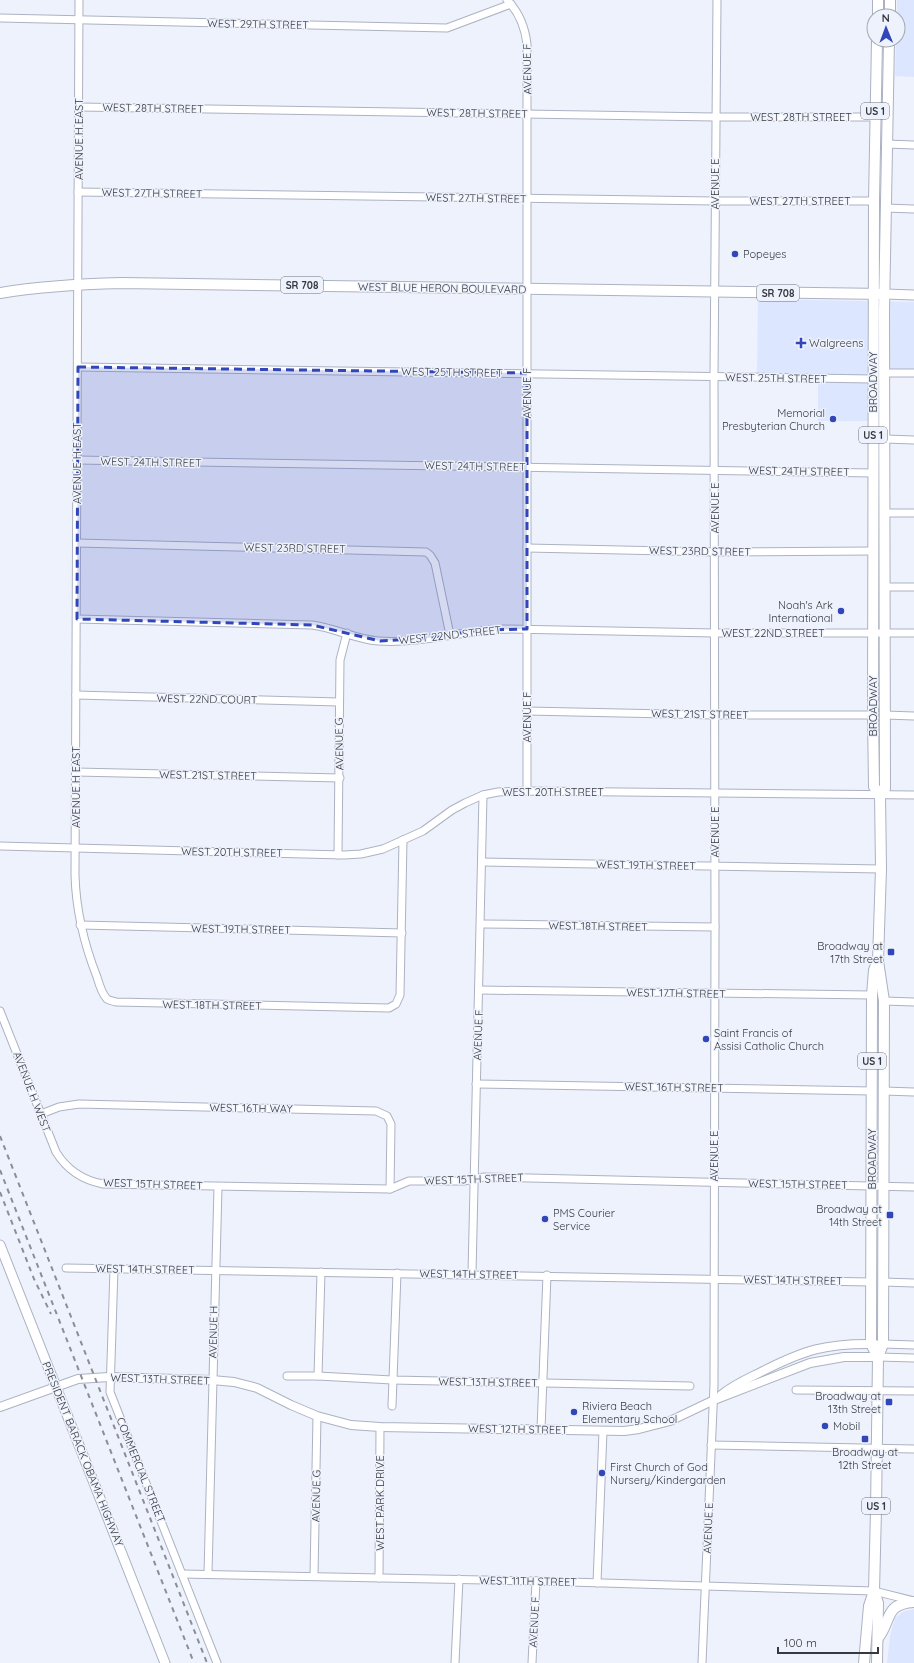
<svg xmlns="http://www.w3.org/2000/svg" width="914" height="1663" font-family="Quicksand,sans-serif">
<rect width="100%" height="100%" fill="#eef2fc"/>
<!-- built -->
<g fill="#dde6ff">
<path d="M897 0H914V77L895 76 896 40H898Z"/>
<path d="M758 299 914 302V369H868V421H818V373L757 374Z"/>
<path d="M914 1609V1663H887L890 1636 895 1618 904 1611Z"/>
</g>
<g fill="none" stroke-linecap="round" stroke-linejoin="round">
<defs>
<g id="minor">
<path d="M79 0 75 875C76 911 84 944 97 977 99 984 102 994 107 999 110 1001 113 1001 116 1002L389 1008 396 1004 400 995 403 840"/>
<path d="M507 0C519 12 525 27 527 44V791"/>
<path d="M0 18 447 28 511 4"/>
<path d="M79 107 715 117H875"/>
<path d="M886 144 914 145"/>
<path d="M78 192 715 201H874"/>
<path d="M885 208 914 209"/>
<path d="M78 367 873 379"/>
<path d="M885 373H914"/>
<path d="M885 439 914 440"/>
<path d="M77 460 874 473"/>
<path d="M885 513H914"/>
<path d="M77 543 426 552 430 555 435 563 450 635"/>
<path d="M527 548 715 552 873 551"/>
<path d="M885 587H914"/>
<path d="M77 619 312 625C335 628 355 639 378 641 420 644 462 631 503 629L715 633H914"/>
<path d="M76 695 339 702"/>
<path d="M527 711 715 715H873"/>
<path d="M885 715 914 716"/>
<path d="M76 772 340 778"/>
<path d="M0 846 344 855 361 854 383 849 423 831 452 810 465 803 483 795 498 792 527 791 914 795"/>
<path d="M338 855 340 660 347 633"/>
<path d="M482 862 881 869"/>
<path d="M481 924 715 927"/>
<path d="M80 925 402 933"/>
<path d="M479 990 872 995"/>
<path d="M884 1001 914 1002"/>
<path d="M0 1011 56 1152C67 1170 82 1180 103 1184L390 1189 409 1181H464L484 1177 914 1187"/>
<path d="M476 1084 872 1091"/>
<path d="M884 1091 914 1092"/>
<path d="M41 1114 59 1107 79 1104 376 1111 387 1116 391 1124 390 1189"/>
<path d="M66 1268 871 1282"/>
<path d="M114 1269 110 1392 217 1663"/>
<path d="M472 1274 483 795"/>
<path d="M883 1282 914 1283"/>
<path d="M883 1344 914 1345"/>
<path d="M878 1357 914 1358"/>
<path d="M287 1376H318L392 1380 690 1386"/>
<path d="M318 1376 321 1272"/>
<path d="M796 1390 914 1391"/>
<path d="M392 1406 397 1273"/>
<path d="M541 1429 547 1275"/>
<path d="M711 1445 914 1449"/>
<path d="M208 1573 218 1187"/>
<path d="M182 1574 536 1581 874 1591 914 1601"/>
<path d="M314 1576 317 1416"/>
<path d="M379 1578 380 1427"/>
<path d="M597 1583 603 1431"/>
<path d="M455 1663 459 1579"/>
<path d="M532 1663 536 1581"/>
<path d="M702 1663 714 1385 715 927 714 377 717 0"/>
</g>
<g id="tertiary">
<path d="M721 1395C733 1385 747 1379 761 1372 804 1350 826 1343 875 1344"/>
<path d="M0 1407 78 1379 109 1377 212 1380 234 1382 257 1388 291 1405 317 1416 351 1425 380 1427 624 1431 639 1429 670 1421 714 1400 810 1363 844 1357H878"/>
</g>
<g id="secondary">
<path d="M885 294 914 295"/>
<path d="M0 1245 165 1663"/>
</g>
<g id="primary">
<path d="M878 16V0"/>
<path d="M890 16V0"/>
<path d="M0 293C41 286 81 284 122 283L885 294"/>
<path d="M880 794 885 789 884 311 889 40"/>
<path d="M876 965 874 970 872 995 871 1344 878 1357"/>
<path d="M874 1591 878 1603 877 1663"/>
<path d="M878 1638C892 1620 884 1604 914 1602"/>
<path d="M864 1663 869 1606 874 1591 876 1510 878 1357 883 1344 884 1001 878 961 881 869 880 794 874 787 873 715 874 201 877 40"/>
</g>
</defs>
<!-- minor casing -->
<use href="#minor" stroke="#acb2c3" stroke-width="9"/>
<!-- tertiary casing -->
<use href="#tertiary" stroke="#acb2c3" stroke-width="10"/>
<!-- secondary casing -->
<use href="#secondary" stroke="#acb2c3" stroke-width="11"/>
<!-- primary casing -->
<use href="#primary" stroke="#acb2c3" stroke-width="12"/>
<!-- minor -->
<use href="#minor" stroke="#fff" stroke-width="7"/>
<!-- tertiary -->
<use href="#tertiary" stroke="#fff" stroke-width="8"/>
<!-- secondary -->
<use href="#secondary" stroke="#fff" stroke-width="9"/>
<!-- primary -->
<use href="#primary" stroke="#fff" stroke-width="10"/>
<!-- rail -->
<g stroke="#8b8e96" stroke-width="2" stroke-dasharray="5 5" stroke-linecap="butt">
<path d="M0 1136 207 1663"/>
<path d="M0 1170 194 1663"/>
<path d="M0 1192 34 1279 51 1314"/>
</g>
</g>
<!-- marked area -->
<path fill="#3147b9" fill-opacity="0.2" stroke="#3147b9" stroke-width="3" stroke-dasharray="8 5" stroke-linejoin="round" d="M78 367 527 373V629L481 630 426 638 380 641 312 625 77 619Z"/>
<!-- markers -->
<g fill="#3147b9" stroke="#eef2fc" stroke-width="1.5">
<circle cx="735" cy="254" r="4"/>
<path d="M799 337h4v4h4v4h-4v4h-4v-4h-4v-4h4z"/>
<circle cx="833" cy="419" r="4"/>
<circle cx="841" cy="611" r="4"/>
<rect x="887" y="948" width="8" height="8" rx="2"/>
<circle cx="706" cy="1039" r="4"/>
<rect x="886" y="1211" width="8" height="8" rx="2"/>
<circle cx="545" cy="1219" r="4"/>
<rect x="885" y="1398" width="8" height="8" rx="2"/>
<circle cx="574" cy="1412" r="4"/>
<circle cx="825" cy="1426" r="4"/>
<rect x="861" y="1435" width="8" height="8" rx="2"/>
<circle cx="602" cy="1473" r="4"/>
</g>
<g text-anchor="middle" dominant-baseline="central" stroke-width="3" stroke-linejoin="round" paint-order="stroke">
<!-- shield labels -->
<g fill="#eef2fc" stroke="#6d7078" stroke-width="1">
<rect x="861" y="103" width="28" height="16" rx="3"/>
<rect x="281" y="277" width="42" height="16" rx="3"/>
<rect x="757" y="285" width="42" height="16" rx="3"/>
<rect x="859" y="427" width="28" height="16" rx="3"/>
<rect x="858" y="1053" width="28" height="16" rx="3"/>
<rect x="862" y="1498" width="28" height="16" rx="3"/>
</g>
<g font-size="10" font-weight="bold" fill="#36393f">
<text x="875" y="111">US 1</text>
<text x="302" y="285">SR 708</text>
<text x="778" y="293">SR 708</text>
<text x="873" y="435">US 1</text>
<text x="872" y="1061">US 1</text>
<text x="876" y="1506">US 1</text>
</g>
<!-- street labels -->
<g font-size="11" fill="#36393f" stroke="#eef2fc">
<text transform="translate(258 24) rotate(1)">WEST 29TH STREET</text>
<text transform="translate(527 69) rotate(-91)">AVENUE F</text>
<text transform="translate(153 108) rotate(1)">WEST 28TH STREET</text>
<text transform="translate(477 113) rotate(1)">WEST 28TH STREET</text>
<text x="801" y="117">WEST 28TH STREET</text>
<text transform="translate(79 139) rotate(-90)">AVENUE H EAST</text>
<text transform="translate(715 184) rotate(-90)">AVENUE E</text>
<text transform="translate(152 193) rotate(1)">WEST 27TH STREET</text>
<text transform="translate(476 198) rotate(1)">WEST 27TH STREET</text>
<text x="800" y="201">WEST 27TH STREET</text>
<text transform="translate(442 288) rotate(1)">WEST BLUE HERON BOULEVARD</text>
<text transform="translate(452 372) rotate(1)">WEST 25TH STREET</text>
<text transform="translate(776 378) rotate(1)">WEST 25TH STREET</text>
<text transform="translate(873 382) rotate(-90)">BROADWAY</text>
<text transform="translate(527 393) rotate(-90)">AVENUE F</text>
<text transform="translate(151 462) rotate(1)">WEST 24TH STREET</text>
<text transform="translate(77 463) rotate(-90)">AVENUE H EAST</text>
<text transform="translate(475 466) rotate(1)">WEST 24TH STREET</text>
<text transform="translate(799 471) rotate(1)">WEST 24TH STREET</text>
<text transform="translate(715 508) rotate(-90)">AVENUE E</text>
<text transform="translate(295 548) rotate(1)">WEST 23RD STREET</text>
<text transform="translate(700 551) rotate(1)">WEST 23RD STREET</text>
<text x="773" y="633">WEST 22ND STREET</text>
<text transform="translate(450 635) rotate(-6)">WEST 22ND STREET</text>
<text transform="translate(207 699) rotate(1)">WEST 22ND COURT</text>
<text transform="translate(873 706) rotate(-90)">BROADWAY</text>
<text transform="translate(700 714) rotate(1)">WEST 21ST STREET</text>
<text transform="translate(527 717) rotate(-90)">AVENUE F</text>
<text transform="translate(339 744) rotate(-91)">AVENUE G</text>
<text transform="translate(208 775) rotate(1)">WEST 21ST STREET</text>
<text transform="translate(76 787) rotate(-90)">AVENUE H EAST</text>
<text x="553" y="792">WEST 20TH STREET</text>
<text transform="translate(715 832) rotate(-90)">AVENUE E</text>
<text transform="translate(232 852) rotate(1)">WEST 20TH STREET</text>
<text transform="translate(646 865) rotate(1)">WEST 19TH STREET</text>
<text transform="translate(598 926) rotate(1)">WEST 18TH STREET</text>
<text transform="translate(241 929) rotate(1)">WEST 19TH STREET</text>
<text transform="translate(676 993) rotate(1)">WEST 17TH STREET</text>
<text transform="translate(212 1005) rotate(1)">WEST 18TH STREET</text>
<text transform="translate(478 1035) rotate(-88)">AVENUE F</text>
<text transform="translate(674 1087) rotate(1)">WEST 16TH STREET</text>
<text transform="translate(32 1092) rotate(69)">AVENUE H WEST</text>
<text transform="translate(251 1108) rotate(1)">WEST 16TH WAY</text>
<text transform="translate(714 1156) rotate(-90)">AVENUE E</text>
<text transform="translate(872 1159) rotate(-90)">BROADWAY</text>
<text transform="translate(474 1179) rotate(-2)">WEST 15TH STREET</text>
<text transform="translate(153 1184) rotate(2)">WEST 15TH STREET</text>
<text transform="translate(798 1184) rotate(1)">WEST 15TH STREET</text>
<text transform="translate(145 1269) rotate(1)">WEST 14TH STREET</text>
<text transform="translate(469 1274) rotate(1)">WEST 14TH STREET</text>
<text transform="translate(793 1280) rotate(1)">WEST 14TH STREET</text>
<text transform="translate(213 1332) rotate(-89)">AVENUE H</text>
<text transform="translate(160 1379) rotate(2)">WEST 13TH STREET</text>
<text transform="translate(488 1382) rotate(1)">WEST 13TH STREET</text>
<text transform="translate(518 1429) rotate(1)">WEST 12TH STREET</text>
<text transform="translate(83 1454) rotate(68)">PRESIDENT BARACK OBAMA HIGHWAY</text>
<text transform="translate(141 1470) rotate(68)">COMMERCIAL STREET</text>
<text transform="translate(316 1496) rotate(-89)">AVENUE G</text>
<text transform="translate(380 1503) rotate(-90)">WEST PARK DRIVE</text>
<text transform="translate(708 1528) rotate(-88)">AVENUE E</text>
<text transform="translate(528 1581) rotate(1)">WEST 11TH STREET</text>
<text transform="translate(534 1622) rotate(-87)">AVENUE F</text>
</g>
<!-- poi labels -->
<g font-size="11" fill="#36393f" stroke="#eef2fc" text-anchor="start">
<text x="743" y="254">Popeyes</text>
<text x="809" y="343">Walgreens</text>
<text x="825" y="413" text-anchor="end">Memorial<tspan x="825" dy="13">Presbyterian Church</tspan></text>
<text x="833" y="605" text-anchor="end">Noah's Ark<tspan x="833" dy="13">International</tspan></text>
<text x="883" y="946" text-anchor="end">Broadway at<tspan x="883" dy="13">17th Street</tspan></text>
<text x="714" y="1033">Saint Francis of<tspan x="714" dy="13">Assisi Catholic Church</tspan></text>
<text x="882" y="1209" text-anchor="end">Broadway at<tspan x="882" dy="13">14th Street</tspan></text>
<text x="553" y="1213">PMS Courier<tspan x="553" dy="13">Service</tspan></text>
<text x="881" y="1396" text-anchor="end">Broadway at<tspan x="881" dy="13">13th Street</tspan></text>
<text x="582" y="1406">Riviera Beach<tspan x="582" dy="13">Elementary School</tspan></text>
<text x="833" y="1426">Mobil</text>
<text x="865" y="1452" text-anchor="middle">Broadway at<tspan x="865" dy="13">12th Street</tspan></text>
<text x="610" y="1467">First Church of God<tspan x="610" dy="13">Nursery/Kindergarden</tspan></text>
</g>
</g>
<!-- north arrow -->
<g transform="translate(886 28) rotate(359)"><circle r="19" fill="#eef2fc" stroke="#a4a8b0"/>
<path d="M0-3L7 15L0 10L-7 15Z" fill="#3147b9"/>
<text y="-6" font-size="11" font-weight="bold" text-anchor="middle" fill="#36393f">N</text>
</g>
<!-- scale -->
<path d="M778 1647v6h100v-6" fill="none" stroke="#36393f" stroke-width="2"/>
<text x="784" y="1647" font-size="12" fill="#36393f" stroke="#eef2fc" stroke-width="3" paint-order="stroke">100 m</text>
</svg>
